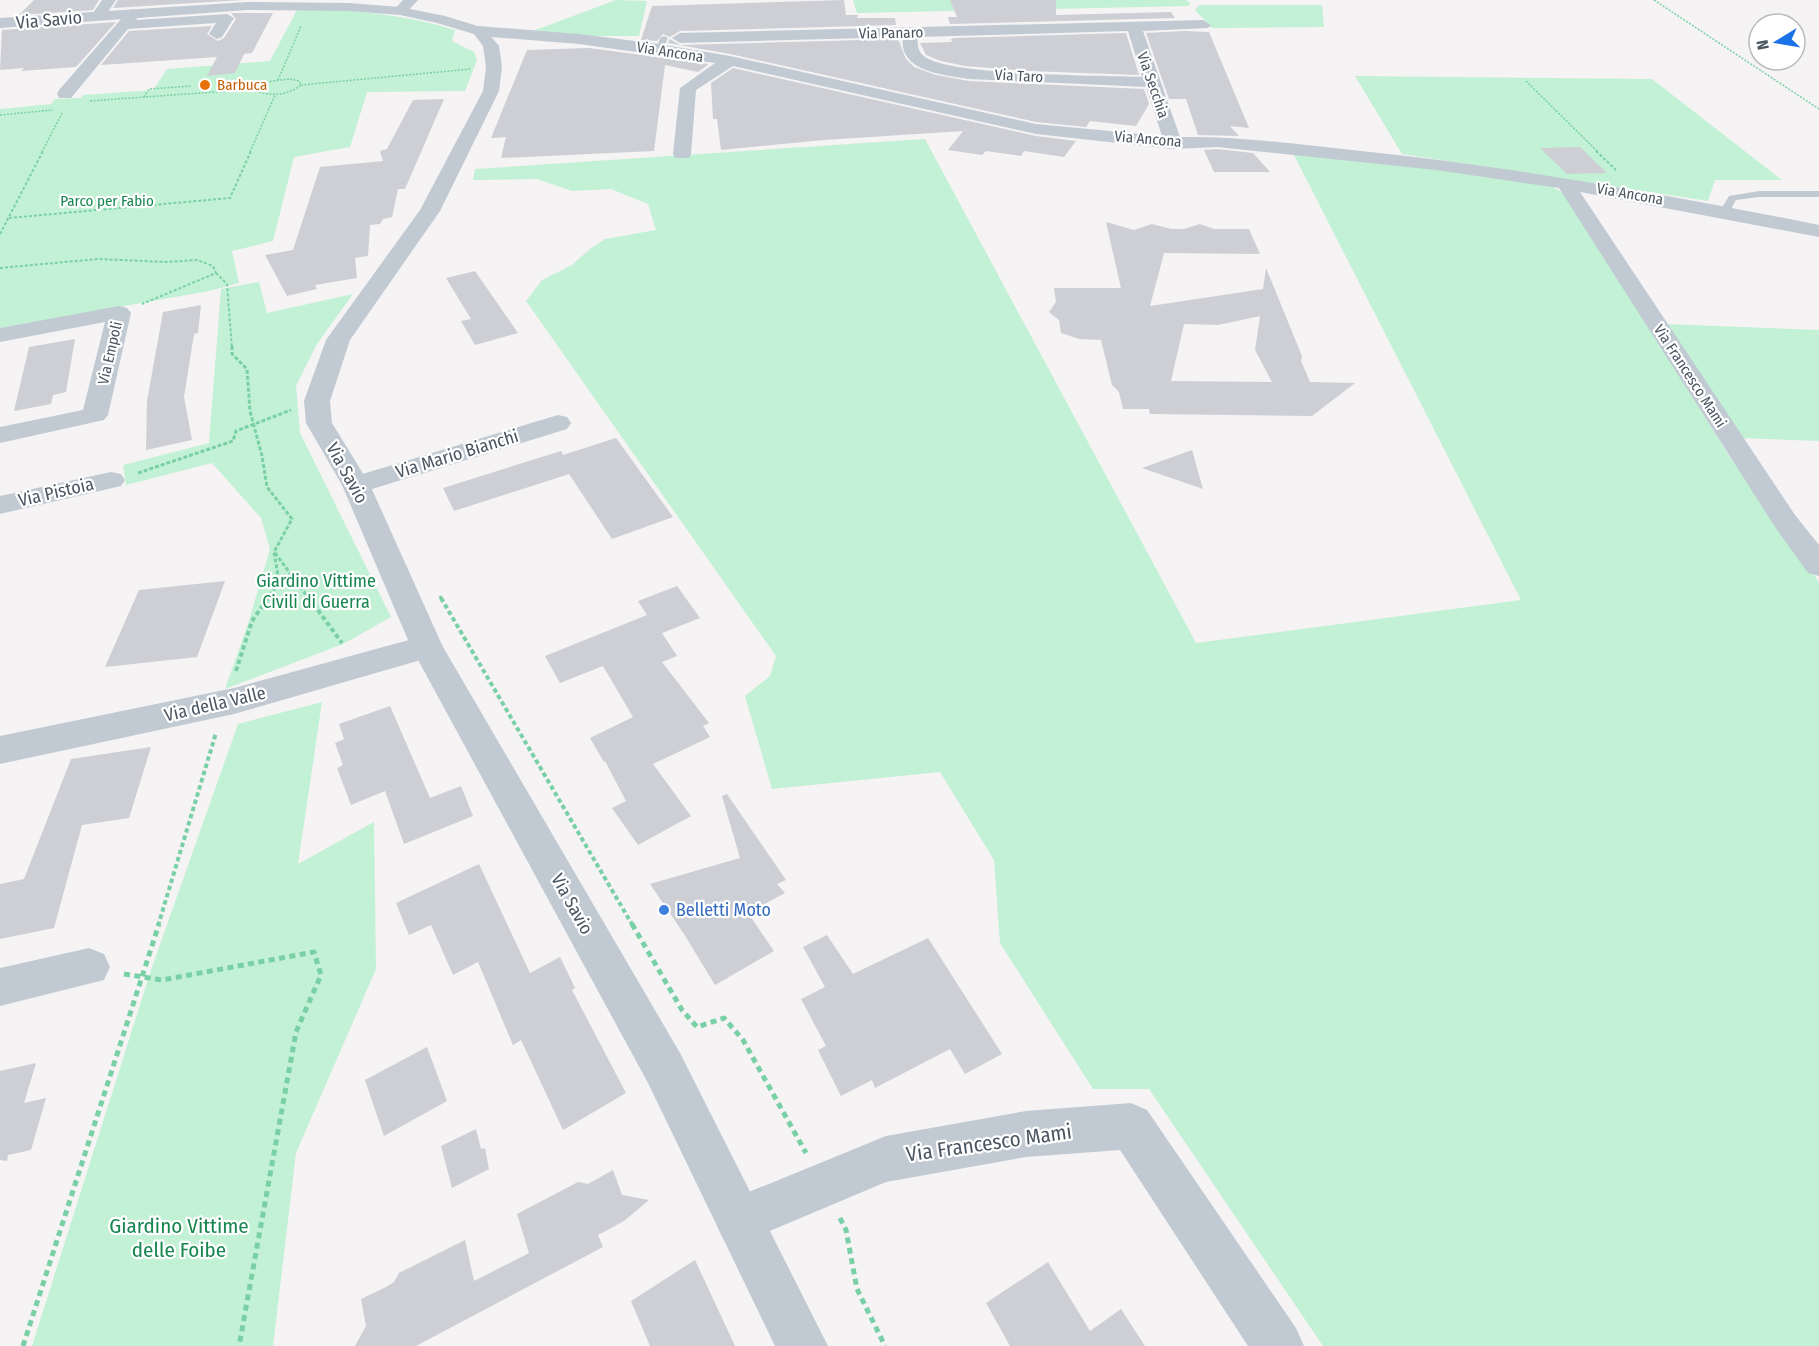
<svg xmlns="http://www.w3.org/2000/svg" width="1819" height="1346" font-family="'Fira Sans Condensed',sans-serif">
<rect width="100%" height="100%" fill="#f5f3f3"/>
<!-- green -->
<g fill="#c3f1d5">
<path d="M616 0 647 1 639 36H574L533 31Z"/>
<path d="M853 0H1186L1190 3 1189 6 857 13Z"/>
<path d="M1199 5H1322L1324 27 1212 28 1195 10Z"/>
<path d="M298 8C352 10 403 14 455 30L452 41 474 52 477 60 465 91 367 92 350 147 294 157 273 241 232 251 239 283 209 291 0 328V109L51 104 55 99 81 98 83 95 153 90 167 69 270 61Z"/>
<path d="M1355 76 1652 79 1782 180H1715L1708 201 1402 154Z"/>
<path d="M925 139 1196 643 1521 600 1293 153 1326 155 1548 184 1566 195 1728 454 1819 582V1346H1323L1149 1089H1093L1000 943 994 860 940 772 772 789 745 696 770 676 776 656 526 301 542 280 572 265 590 249 605 239 656 230 648 204 611 189 572 191 537 179 473 180 475 169Z"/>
<path d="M259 282 267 313 353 294 317 344 296 386 300 433 391 617 343 644 225 689 248 624 270 549 261 518 212 463 126 485 123 465 209 443 221 289Z"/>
<path d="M1666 324 1819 330V441L1738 438Z"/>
<path d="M322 702 298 864 374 822 376 969 296 1153 273 1346H32L151 970 238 724Z"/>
</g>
<!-- building -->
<g fill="#cdcfd5" fill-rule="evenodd">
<path d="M34 0H99L93 10 19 15Z"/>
<path d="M118 0H243L113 8Z"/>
<path d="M844 0 846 15H858L857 18H895L896 25 680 31 670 37 663 34 657 41 641 40 652 6Z"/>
<path d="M950 0H1056V15L1171 12 1175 18 950 24 948 17H957Z"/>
<path d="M231 13H273L252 53 244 54 235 73 207 76 217 57 101 65 129 31 212 26 207 34 218 41 224 38 236 19Z"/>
<path d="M116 22 76 67 21 71 24 68 0 70 2 30Z"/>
<path d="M1184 31 1209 32 1249 128 1230 126 1239 136 1198 135 1186 99H1169L1146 33Z"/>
<path d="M1126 33 1139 75 1028 71 965 66 941 61 926 55 920 43 952 42 951 39 954 38Z"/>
<path d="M670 39 680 45 898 39 906 59 914 67 936 75 969 81 1144 89 1149 104 1136 126 1090 121 1086 127 1036 122 730 54 668 43Z"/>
<path d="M589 48 709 64 698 72 665 65 654 151 501 158 506 137 491 138 527 50Z"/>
<path d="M733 68 1036 136 1076 141 1064 157 1024 151 1021 156 986 151 982 155 948 150 963 131 824 140 721 150 717 119H713L711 83Z"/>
<path d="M444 99 405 189H398L392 217 383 219 380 224 370 225 368 256 355 258 357 278 315 285 317 289 287 296 265 255 293 250 320 167 383 161 380 151 387 149 413 100Z"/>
<path d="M1580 147 1607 173 1567 174 1540 148Z"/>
<path d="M1217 149 1253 153 1270 172H1214L1204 150Z"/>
<path d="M1106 222 1134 230 1152 224 1171 229H1184L1200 224 1214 229H1249L1260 254 1164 253 1150 306 1263 289 1266 268 1302 356 1301 361 1310 382 1355 383 1312 416 1150 414 1149 409H1123L1119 392 1112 385 1101 340 1079 339 1061 333 1059 320 1049 312 1056 302 1054 288H1121ZM1260 316 1255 350 1272 382 1171 381 1184 324 1218 325Z"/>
<path d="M475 271 518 333 475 345 461 321 471 319 446 278Z"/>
<path d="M201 305 198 333 194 334 184 397 192 440 146 450 147 401 163 312Z"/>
<path d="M75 339 66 392 53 395 51 404 14 411 29 347Z"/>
<path d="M616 438 673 517 612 539 569 474 454 511 443 488 561 451 563 455Z"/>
<path d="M1192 450 1203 489 1142 468Z"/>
<path d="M225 581 197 657 105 667 139 590Z"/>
<path d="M677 586 700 618 662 633 677 656 662 662 709 723 703 726 710 737 653 764 691 816 638 845 612 808 626 801 605 761 604 762 590 738 633 717 603 666 560 683 545 656 647 615 638 601Z"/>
<path d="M390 706 430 798 461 786 473 816 404 844 385 791 351 805 337 768 343 765 335 743 344 739 339 724Z"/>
<path d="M151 747 129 818 82 825 54 928 0 939V884L24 879 71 759Z"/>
<path d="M727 794 786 880 777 884 785 893 748 913 774 951 715 985 684 934 650 884 740 858 722 796Z"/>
<path d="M479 864 530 973 560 957 575 988 572 990 626 1093 563 1130 521 1040 513 1045 478 962 453 975 431 925 409 935 396 903Z"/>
<path d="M827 935 853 974 928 938 1002 1054 965 1074 950 1049 875 1088 872 1080 841 1096 818 1050 826 1046 801 999 825 987 803 947Z"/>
<path d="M427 1047 447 1101 384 1136 365 1080Z"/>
<path d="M36 1063 24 1103 46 1098 31 1150 8 1155 7 1161 0 1160V1071Z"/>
<path d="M476 1129 481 1149 485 1148 489 1169 452 1188 441 1146Z"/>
<path d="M613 1170 622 1195 649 1200 624 1221 598 1235 603 1247 416 1346H355L366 1326 361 1299 386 1287 394 1282 399 1273 465 1240 474 1281 529 1253 517 1214 578 1182 588 1184Z"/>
<path d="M695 1260 735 1346H650L631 1301Z"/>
<path d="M1048 1262 1090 1331 1121 1309 1145 1346H1010L986 1303Z"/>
</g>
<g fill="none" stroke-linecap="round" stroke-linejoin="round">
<!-- path-far4 -->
<g stroke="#7ad0a6" stroke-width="1.5" stroke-dasharray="2 1.5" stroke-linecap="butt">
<path d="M1654 0 1819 109"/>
<path d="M290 79 299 81 301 85C288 95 272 97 257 91L258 87 272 81Z"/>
<path d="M278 80 301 26"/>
<path d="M1526 81 1598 152"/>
<path d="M301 85 471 69"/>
<path d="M144 97 149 89 191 86"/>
<path d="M90 101 257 89"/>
<path d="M0 115 53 110"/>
<path d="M42 152 62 113"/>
<path d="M250 152 275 95"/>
</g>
<!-- path-far3 -->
<g stroke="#7ad0a6" stroke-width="2" stroke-dasharray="3 2" stroke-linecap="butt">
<path d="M1596 151 1616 170"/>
<path d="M9 218 230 198 251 151"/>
<path d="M0 234 43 151"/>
<path d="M0 268 98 259 166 262 197 260 213 266 216 273 142 304"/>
<path d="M216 273 227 284 232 348"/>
</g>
<!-- path-far2 -->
<g stroke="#7ad0a6" stroke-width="3" stroke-dasharray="4 2" stroke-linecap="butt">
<path d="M232 346V354L247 369 250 411 262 456 267 487 292 519 274 552 279 582 267 600"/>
<path d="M138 473 233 441 236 431 291 410"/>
<path d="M275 553 310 600"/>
<path d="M440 596 442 600"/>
</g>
<!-- path-far1 -->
<g stroke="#7ad0a6" stroke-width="4" stroke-dasharray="4.5 3" stroke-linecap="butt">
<path d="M309 598 342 643"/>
<path d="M441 598 633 926"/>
<path d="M236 671 252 621 268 598"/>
<path d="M158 926 216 733"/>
</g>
<!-- path -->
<g stroke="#7ad0a6" stroke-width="5" stroke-dasharray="6 4.5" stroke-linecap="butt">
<path d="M632 924 682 1010 697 1027 724 1018 743 1040 806 1153"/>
<path d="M124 974 162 980 314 952 321 975 296 1032 239 1346"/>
<path d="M840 1218 846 1230 857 1289 885 1346"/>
<path d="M23 1346 159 924"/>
</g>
<!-- service -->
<g fill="#c1cad2" fill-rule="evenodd">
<path d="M664 36 668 38 663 49 656 51 660 38Z"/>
<path d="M1759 191H1819V197H1759L1736 200 1729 213 1720 211 1729 196Z"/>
</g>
<!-- minor -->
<g fill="#c1cad2" fill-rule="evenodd">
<path d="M102 0H116L103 19H93L91 16Z"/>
<path d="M403 0H418L405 14H395L393 11Z"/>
<path d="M134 9 141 13 136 20 227 14 234 18 222 37 217 39 209 34 216 23 128 29 71 98H59L57 94 59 90 129 10Z"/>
<path d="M1203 20 1211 25 1208 28 1143 31 1180 137C1238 136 1295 144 1352 150 1510 166 1664 194 1819 225V237L1580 192 1795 515 1819 545V576L1808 573 1775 527 1559 188 1436 170 1217 147 1173 149 1036 134 733 66 696 90 691 154 689 158H675L673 154 680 88 715 63 579 44 479 36 471 31 479 26 579 34 659 44 730 56 1036 124 1162 136 1146 87 969 79C945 75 898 72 903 37L680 43 672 38 680 33ZM1128 31 1142 77C1102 75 951 76 925 57 918 52 917 45 918 37Z"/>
<path d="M119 306 127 308 131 313 108 415 104 420 0 443V427L83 410 105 322 0 342V328Z"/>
<path d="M558 415 567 417 571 423 567 429 356 494 346 491 342 485 346 479Z"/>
<path d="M111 472 121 474 125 480 121 486 0 514V496Z"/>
<path d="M427 635 438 639 443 647 438 655 234 714 0 764V736L234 688Z"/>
<path d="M89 948 104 954 110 967 104 980 0 1006V968Z"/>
<path d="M1131 1103 1147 1110 1296 1328 1304 1346H1248L1120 1150 1026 1157 886 1182 739 1244 722 1237 715 1220 722 1203 886 1136 1026 1111Z"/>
</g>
<!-- tertiary -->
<path fill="#c1cad2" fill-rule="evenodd" d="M247 2 349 3 400 7 445 16 484 28 499 46 502 67 499 91 440 211 350 340 330 401 332 423 370 485 443 647 680 1053 828 1346H775L648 1083 411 647 342 485 306 423 304 401 326 340 420 210 483 91 486 67 483 46 474 34 437 23 400 15 349 11 247 10 0 28V18Z"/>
</g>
<!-- markers -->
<circle fill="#e8710a" stroke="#fff" stroke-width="2" cx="205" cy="85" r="6"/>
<circle fill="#3f7fe0" stroke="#fff" stroke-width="2" cx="664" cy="910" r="6"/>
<g text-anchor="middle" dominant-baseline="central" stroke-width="4.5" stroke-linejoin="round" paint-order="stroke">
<!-- far-street labels -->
<g font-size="15" fill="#4a5661" stroke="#fff">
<text transform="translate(891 33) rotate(-1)">Via Panaro</text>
<text transform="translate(670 52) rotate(9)">Via Ancona</text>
<text transform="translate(1019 76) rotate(3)">Via Taro</text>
<text transform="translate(1153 85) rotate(71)">Via Secchia</text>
<text transform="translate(1148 139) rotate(5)">Via Ancona</text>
<text transform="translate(1630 194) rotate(10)">Via Ancona</text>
<text transform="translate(110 353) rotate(-77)">Via Empoli</text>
<text transform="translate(1690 376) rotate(57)">Via Francesco Mami</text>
</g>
<!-- far-food labels -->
<g font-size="15" fill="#c56008" stroke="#fff" text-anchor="start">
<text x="217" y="85">Barbuca</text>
</g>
<!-- far-park labels -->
<g font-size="15" fill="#17864f" stroke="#fff">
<text x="107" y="201">Parco per Fabio</text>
</g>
<!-- street labels -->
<g font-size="18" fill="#4a5661" stroke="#fff">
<text transform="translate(49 20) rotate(-5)">Via Savio</text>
<text transform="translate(457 454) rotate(-17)">Via Mario Bianchi</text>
<text transform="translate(347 473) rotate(61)">Via Savio</text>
<text transform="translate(56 492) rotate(-13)">Via Pistoia</text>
<text transform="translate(215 704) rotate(-13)">Via della Valle</text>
<text transform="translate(572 904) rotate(61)">Via Savio</text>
</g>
<!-- park labels -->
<g font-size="18" fill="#17864f" stroke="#fff">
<text x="316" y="581">Giardino Vittime<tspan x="316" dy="21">Civili di Guerra</tspan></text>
</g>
<!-- shop labels -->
<g font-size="18" fill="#366cbe" stroke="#fff" text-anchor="start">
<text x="676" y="910">Belletti Moto</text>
</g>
<!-- near-street labels -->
<g font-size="21" fill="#4a5661" stroke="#fff">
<text transform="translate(989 1143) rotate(-8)">Via Francesco Mami</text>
</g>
<!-- near-park labels -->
<g font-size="21" fill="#17864f" stroke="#fff">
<text x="179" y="1226">Giardino Vittime<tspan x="179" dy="24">delle Foibe</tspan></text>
</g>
</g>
<!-- north arrow -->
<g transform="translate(1777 42) rotate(259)"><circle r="28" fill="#ffffff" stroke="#b7bbc0" stroke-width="1.5"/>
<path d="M0-4.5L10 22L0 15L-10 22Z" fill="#1a73e8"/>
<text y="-9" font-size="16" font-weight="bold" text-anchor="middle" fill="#4a5661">N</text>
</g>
</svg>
